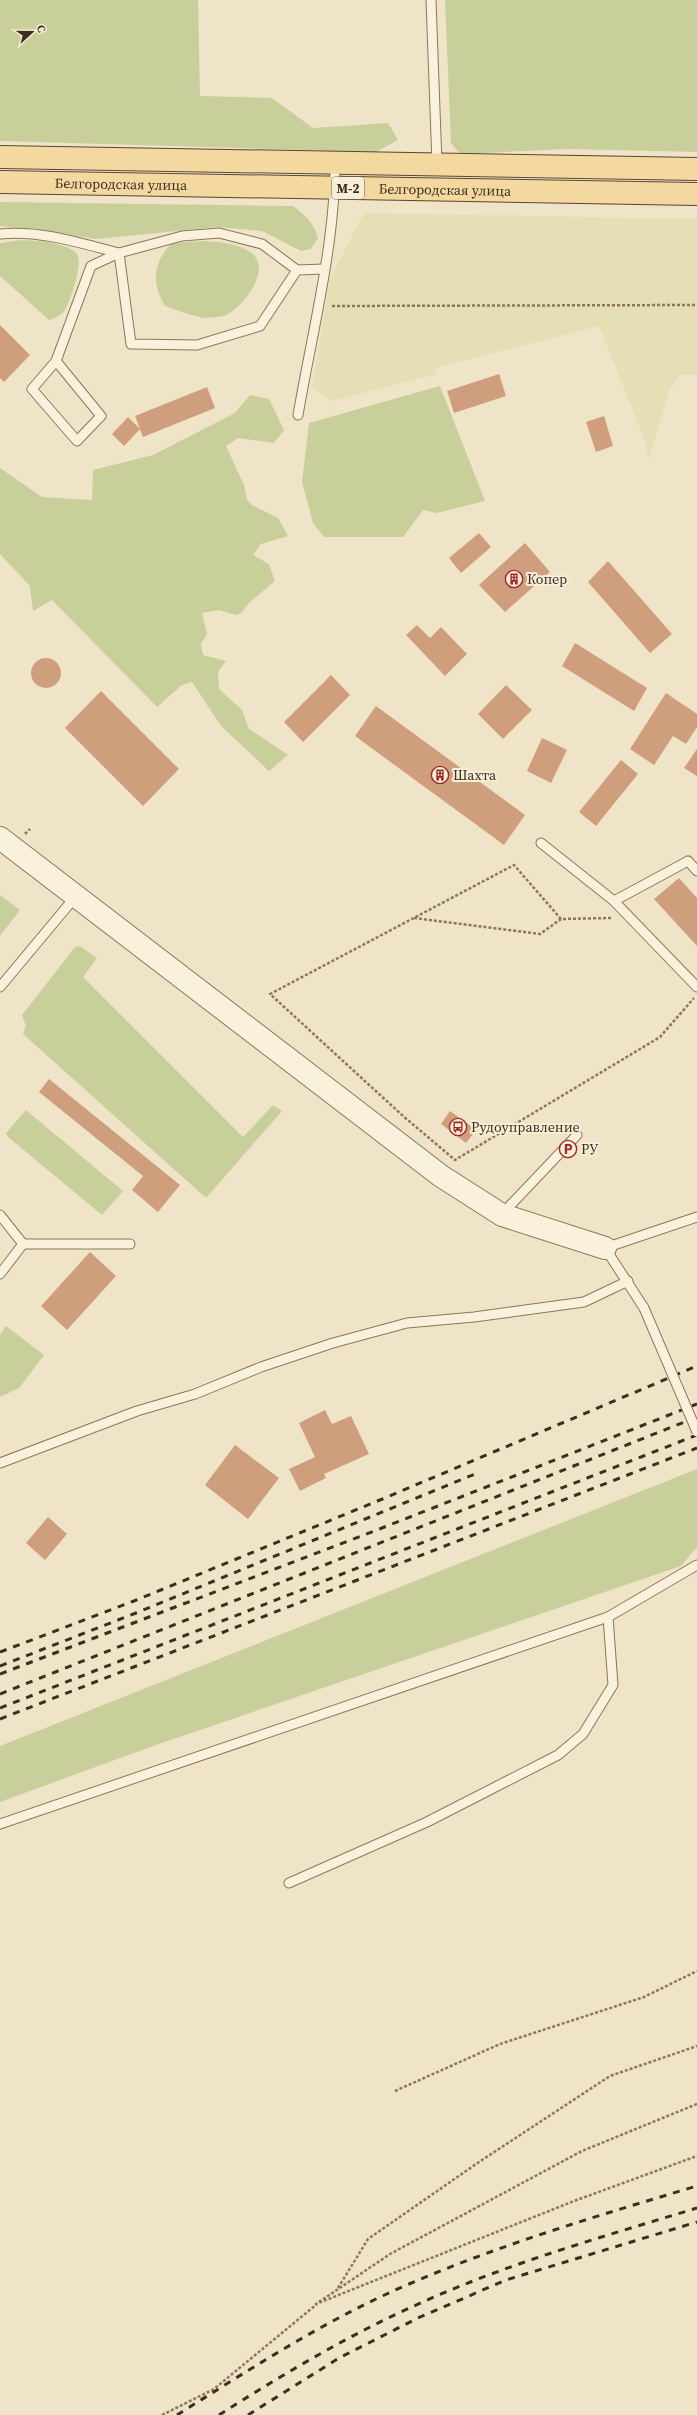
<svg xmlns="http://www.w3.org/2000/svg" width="697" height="2415" font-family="'Source Serif 4',serif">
<rect width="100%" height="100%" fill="#f0e4c8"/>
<!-- farmland -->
<path fill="#e6deb5" d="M364 213 697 219V375H680L670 389 648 461 646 443 599 326 435 368 436 374 332 401 312 388 330 279Z"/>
<!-- green -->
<g fill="#c9cf9b">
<path d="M0 0H198L200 96 272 98 313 128 388 123 398 140 376 152 0 141Z"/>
<path d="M445 0H697V152L568 149 460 154 451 143Z"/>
<path d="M0 202 293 206C305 215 314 223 318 238L311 249 301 251 262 231 217 227 97 239 0 226Z"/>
<path d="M21 240C38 241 61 241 75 252 85 260 71 298 66 308 63 315 55 318 49 320L0 276V243Z"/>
<path d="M205 241C220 242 247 244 256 258 267 275 243 306 228 314 223 317 209 318 204 318 191 316 177 310 165 306 151 283 153 262 172 243Z"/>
<path d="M440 386 485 501 437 513 423 510 403 537H324L313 523 302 482 309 423Z"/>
<path d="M250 395 269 399 284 430 274 443 238 438 226 446 244 485 247 500 252 505 278 518 288 536 261 544 253 555 269 564 275 581 250 602 241 613 236 615 219 610 202 613 207 634 201 644 203 655 226 661 218 672 219 689 242 710 249 729 288 755 269 771 221 726 192 682 182 685 157 707 52 600 33 611 30 586 0 554V468L42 497 92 500 93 470 153 455 235 413Z"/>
<path d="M0 895 20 910 0 936Z"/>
<path d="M80 946 97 958 83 977 243 1137 273 1105 282 1111 206 1198 23 1034 26 1026 22 1015 75 947Z"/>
<path d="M26 1110 123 1191 102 1215 8 1137 6 1133Z"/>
<path d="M6 1326 44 1355 19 1388 0 1397V1335Z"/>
<path d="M697 1469V1547L681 1566 153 1746 0 1802V1746Z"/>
</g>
<!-- building -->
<g fill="#cf9f7d">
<path d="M0 325 30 355 4 382 0 378Z"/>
<path d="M499 374 506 396 454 413 447 391Z"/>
<path d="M207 387 215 408 143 437 135 416Z"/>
<path d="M604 416 613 446 596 452 586 422Z"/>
<path d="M128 417 140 429 124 446 112 434Z"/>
<path d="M479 533 491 547 461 573 449 558Z"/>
<path d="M525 543 550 572 505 612 479 585Z"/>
<path d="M608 561 672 634 650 653 588 582Z"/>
<path d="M417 625 430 638 441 627 467 654 445 676 406 635Z"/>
<path d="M575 643 647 688 634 711 562 666Z"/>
<circle cx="46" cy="673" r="15"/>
<path d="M331 675 350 695 303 742 284 722Z"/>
<path d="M506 685 532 710 503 739 478 714Z"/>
<path d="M101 691 179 769 143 806 65 728Z"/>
<path d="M666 693 697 714V727L686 744 673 736 654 765 630 749Z"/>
<path d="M376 706 525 815 504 845 355 736Z"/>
<path d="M542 738 567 750 551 783 527 771Z"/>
<path d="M697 749V776L684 768Z"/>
<path d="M621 760 638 774 596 826 579 812Z"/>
<path d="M679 878 697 898V946L654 899Z"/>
<path d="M49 1079 180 1185 158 1212 132 1190 143 1176 39 1092Z"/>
<path d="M450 1111 476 1130 466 1143 441 1124Z"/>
<path d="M90 1252 116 1276 67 1330 41 1306Z"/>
<path d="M325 1410 332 1424 351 1416 369 1454 324 1474 326 1478 300 1491 289 1469 315 1457 299 1423Z"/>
<path d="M235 1445 279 1478 248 1519 205 1485Z"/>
<path d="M48 1517 67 1534 45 1560 26 1543Z"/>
</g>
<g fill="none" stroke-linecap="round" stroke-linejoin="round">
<defs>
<g id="service">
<path d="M431 0 437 164"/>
<path d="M0 234C40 230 80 243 119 253L131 344 197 345 260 326 297 270"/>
<path d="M56 361 32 389 77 441 101 416 56 361 91 266 119 253 182 236 219 233 262 244 297 270 324 269"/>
<path d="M298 415C312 333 335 245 335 163"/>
<path d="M541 843 614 901 688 861 697 871"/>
<path d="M614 901 697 987"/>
<path d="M0 987 76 896"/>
<path d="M502 1214 577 1135"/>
<path d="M0 1215 23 1244 0 1274"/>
<path d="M23 1244H130"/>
<path d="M644 1308 605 1248 697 1217"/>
<path d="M0 1463 137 1411 195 1394 261 1367 333 1343 407 1323 474 1317 584 1302 628 1281"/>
<path d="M0 1824 608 1617 697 1565"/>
<path d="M289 1883 427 1822 558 1755 583 1734 613 1685 608 1617"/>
</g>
<path id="tertiary" d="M0 838 441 1176 502 1215 605 1248"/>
<g id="primary">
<path d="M0 157 697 169"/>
<path id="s1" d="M0 182 697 194"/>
</g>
</defs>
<!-- service casing -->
<use href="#service" stroke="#8d765c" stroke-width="11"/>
<!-- tertiary casing -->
<use href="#tertiary" stroke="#8d765c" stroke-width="24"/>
<!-- primary casing -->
<use href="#primary" stroke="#5b4430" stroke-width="24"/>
<!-- path -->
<g stroke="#8d765c" stroke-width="2.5" stroke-dasharray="3 2" stroke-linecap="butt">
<path d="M332 306 697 305"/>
<path d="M25 834 30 829"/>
<path d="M414 918 540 934 561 919"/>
<path d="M611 918 561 919 514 865 270 994 403 1116 455 1160 660 1037 694 998"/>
<path d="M395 2091 500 2044 644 1997 697 1971"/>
<path d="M697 2104 582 2151 390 2254 316 2304 574 2201 697 2156"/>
<path d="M338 2288 368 2239 479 2162 610 2076 697 2046"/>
<path d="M162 2415 214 2389 317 2304"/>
</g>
<!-- service -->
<use href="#service" stroke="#faf1dc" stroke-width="9"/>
<!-- tertiary -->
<use href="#tertiary" stroke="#faf1dc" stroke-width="22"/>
<!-- primary -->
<use href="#primary" stroke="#f3d9a0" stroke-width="22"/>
<!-- rail -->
<g stroke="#3d2e20" stroke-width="3" stroke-dasharray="7 7" stroke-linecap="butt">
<path d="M0 1652 134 1601 380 1500 697 1366"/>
<path d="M0 1666 136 1613 475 1474"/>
<path d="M0 1674 382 1528 697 1404"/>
<path d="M0 1694 697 1417"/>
<path d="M0 1708 697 1435"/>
<path d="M0 1719 697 1448"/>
<path d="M177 2415C252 2368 327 2319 409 2284 502 2244 600 2215 697 2186"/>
<path d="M219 2415C282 2375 347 2336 414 2306 505 2264 602 2237 697 2208"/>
<path d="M248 2415 339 2358 418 2318 506 2280 697 2222"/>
</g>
<defs>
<path id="service-bridge" d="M644 1308 697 1432"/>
</defs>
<!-- service-bridge casing -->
<use href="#service-bridge" stroke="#8d765c" stroke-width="11" stroke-linecap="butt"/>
<!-- service-bridge -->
<use href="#service-bridge" stroke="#faf1dc" stroke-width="9"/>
</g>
<!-- icons -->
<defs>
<symbol id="building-ring" viewBox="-11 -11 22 22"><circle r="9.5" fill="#f7eed8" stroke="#9e2a2b" stroke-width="1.5"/><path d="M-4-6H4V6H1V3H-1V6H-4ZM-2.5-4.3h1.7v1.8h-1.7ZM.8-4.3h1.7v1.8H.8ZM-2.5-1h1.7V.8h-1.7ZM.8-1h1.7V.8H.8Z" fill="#9e2a2b"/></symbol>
<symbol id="bus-ring" viewBox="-11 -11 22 22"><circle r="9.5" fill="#f7eed8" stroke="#9e2a2b" stroke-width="1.5"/><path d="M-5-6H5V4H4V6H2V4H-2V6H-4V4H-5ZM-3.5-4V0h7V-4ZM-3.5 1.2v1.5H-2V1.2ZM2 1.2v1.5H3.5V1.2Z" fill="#9e2a2b"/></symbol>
<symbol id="parking-ring" viewBox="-11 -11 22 22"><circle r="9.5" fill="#f7eed8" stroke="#9e2a2b" stroke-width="1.5"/><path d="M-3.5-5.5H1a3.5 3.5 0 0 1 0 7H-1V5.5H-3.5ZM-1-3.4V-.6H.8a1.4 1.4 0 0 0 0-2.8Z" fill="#9e2a2b"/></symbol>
</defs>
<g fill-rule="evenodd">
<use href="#building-ring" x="504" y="569" width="20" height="20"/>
<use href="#building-ring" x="430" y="765" width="20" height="20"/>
<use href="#bus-ring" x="448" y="1117" width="20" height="20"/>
<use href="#parking-ring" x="558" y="1139" width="20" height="20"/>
</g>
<g text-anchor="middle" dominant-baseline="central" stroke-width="4" stroke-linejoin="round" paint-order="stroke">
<!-- shield labels -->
<rect fill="#f7eed8" stroke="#756857" stroke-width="1" x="332" y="177" width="32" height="22" rx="3"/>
<g font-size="13" font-weight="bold" fill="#3d2e20">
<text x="348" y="188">М-2</text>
</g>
<!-- street labels -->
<g font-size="14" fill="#3d2e20" stroke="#f7eed8">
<text stroke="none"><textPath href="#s1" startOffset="121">Белгородская улица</textPath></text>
<text stroke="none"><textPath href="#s1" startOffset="445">Белгородская улица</textPath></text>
</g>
<!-- poi labels -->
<g font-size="14" fill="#3d2e20" stroke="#f7eed8" text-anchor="start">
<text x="527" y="579">Копер</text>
<text x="453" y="775">Шахта</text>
<text x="471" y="1127">Рудоуправление</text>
<text x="581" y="1149">РУ</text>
</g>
</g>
<!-- north arrow -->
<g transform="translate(32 32) rotate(69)" stroke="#f7eed8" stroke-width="3" paint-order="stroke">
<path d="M0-3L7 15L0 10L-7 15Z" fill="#3d2e20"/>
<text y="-6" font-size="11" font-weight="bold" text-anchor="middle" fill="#3d2e20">С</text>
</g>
</svg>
